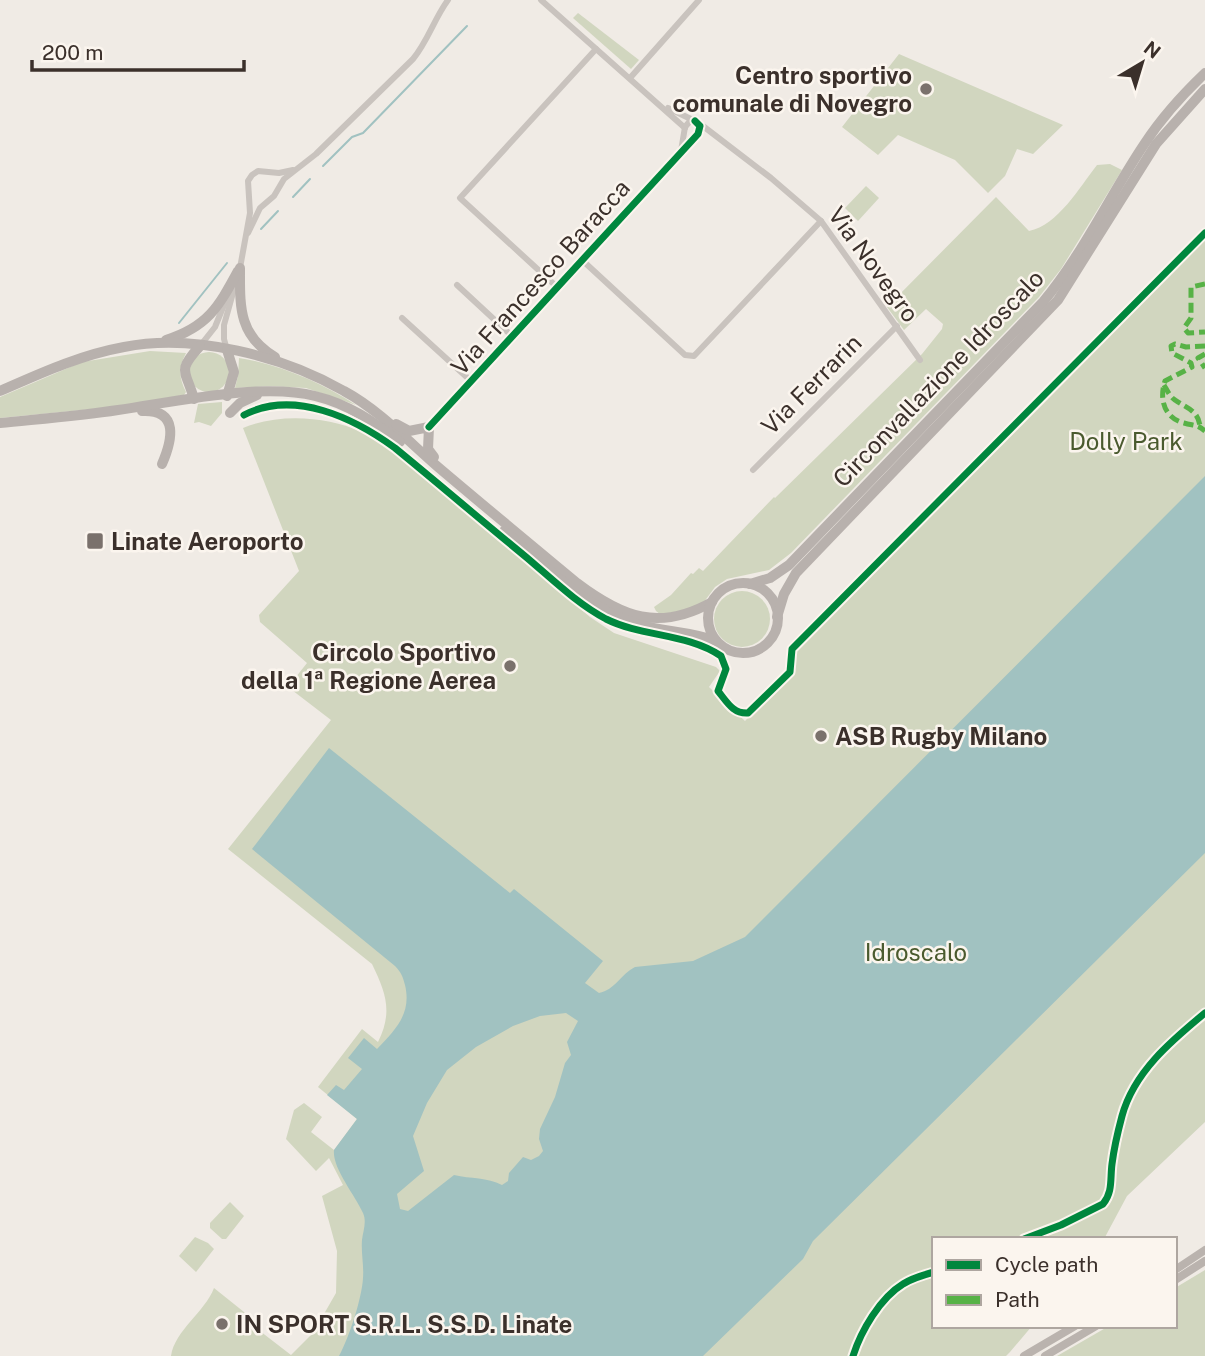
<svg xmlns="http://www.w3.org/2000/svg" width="1205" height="1356" font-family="'Public Sans',sans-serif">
<rect width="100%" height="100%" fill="#f0ebe5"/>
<!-- green -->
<g fill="#d1d6bf">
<path d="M578 13 639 60 631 69 573 18Z"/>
<path d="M899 54 1063 125 1033 154 1017 149 1005 176 988 193 955 160 898 135 878 155 842 127Z"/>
<path d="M1110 164 1122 170 1061 269 1039 297 791 553 769 570 727 579 715 587 701 606 661 615 656 611 654 607 671 595 691 573 693 574 699 568 703 571 774 497 775 498 922 354 942 329 943 324 926 309 904 330 887 307 996 197 1029 231C1058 225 1079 188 1097 165Z"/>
<path d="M866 186 879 198 858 221 845 208Z"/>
<path d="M1205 240V1122L1127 1196 1104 1239H934V1326H1032L1010 1352 1006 1356H171C175 1330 205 1312 214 1288L254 1320 256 1328 291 1355 313 1333 336 1293 337 1251 322 1196 343 1185 329 1158 316 1171 286 1139 294 1110 304 1103 322 1117 311 1132 334 1150 357 1119 318 1087 362 1029 378 1042C393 1012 386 993 372 964L228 849 331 720 288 687 307 663 260 622 259 615 299 571 243 428C279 413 326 416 362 432 387 444 421 475 443 494 492 535 541 576 590 617L614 633 716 667 720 671 709 687 745 721 793 672 795 651Z"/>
<path d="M150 351 186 353C178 368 179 378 186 392L184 395 113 407 0 418V397L82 362Z"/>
<circle cx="209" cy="372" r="20"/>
<path d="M239 358C279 364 322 383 356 405L306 388 271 386 235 388 238 376Z"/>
<path d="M222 402V413L211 426 199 422 194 423 198 404Z"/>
<circle cx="742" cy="619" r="28"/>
<path d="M230 1202 244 1216 226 1239H222L210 1228V1223Z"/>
<path d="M195 1237 208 1243 214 1249 196 1272 179 1256Z"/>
<path d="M1205 1270V1356H1057L1109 1326H1175V1288Z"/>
</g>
<!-- water -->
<path fill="#a1c2c1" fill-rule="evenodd" d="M1205 476V853L813 1241 803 1259 703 1356H339C349 1338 362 1298 363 1278 364 1265 361 1253 362 1240 363 1231 367 1222 363 1213 355 1195 332 1168 334 1150L357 1119 327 1095 336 1085 344 1090 362 1069 348 1058 364 1038 377 1049C395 1030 412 1014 405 985 403 977 401 972 395 966L252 849 329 748 510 893 514 889 603 961 585 983 599 993C615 990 621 974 635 967L693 961 745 937ZM566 1013 578 1021 567 1042 571 1055 565 1063 555 1097 540 1129 539 1139 543 1151 539 1156 531 1160 523 1157 509 1173 508 1181 502 1185C487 1177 471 1179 454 1175L408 1211 400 1209 397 1194 424 1171 413 1136 427 1103 447 1070 476 1047 513 1026 540 1016Z"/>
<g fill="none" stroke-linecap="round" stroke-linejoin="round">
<!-- stream -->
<g stroke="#a1c2c1" stroke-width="2">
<path d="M323 166 352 137 363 133 467 26"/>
<path d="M293 197 310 179"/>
<path d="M261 229 278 211"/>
<path d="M179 323 227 263"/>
</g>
<!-- minor -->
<g stroke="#c9c3be" stroke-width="6">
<path d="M541 0 685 128"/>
<path d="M630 78 699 0"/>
<path d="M668 108 695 121"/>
<path d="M699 123 771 178 821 221 920 360"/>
<path d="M681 151 685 127 690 121H695"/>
<path d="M248 233 260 208 274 196 284 179 316 154 413 59C428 41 434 19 448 0"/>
<path d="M582 260 685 355 694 356 821 221"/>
<path d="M457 285 512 336"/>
<path d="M557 287 460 198 596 49"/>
<path d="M402 318 471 381"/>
<path d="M200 346 215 327 228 295"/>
<path d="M227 350 224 339V325L240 268 250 213 248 181 252 175 258 171 279 173 293 170"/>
<path d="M429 427 698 134 700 126 695 121"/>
<path d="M753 470 897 326"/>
</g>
<!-- secondary -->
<g stroke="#bab3ae" stroke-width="8">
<path d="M1175 1270 1205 1250"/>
<path d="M1175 1280 1205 1261"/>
<path d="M1024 1356 1075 1326"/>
<path d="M1045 1356 1096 1326"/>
</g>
<!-- primary -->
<g stroke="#b8b1ad" stroke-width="10">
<path d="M240 268C240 306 238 335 275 357"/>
<path d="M166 340C207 327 218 308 238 271"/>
<path d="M0 391C41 373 80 355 124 347 194 333 283 356 344 391 379 410 408 441 438 467 484 506 530 544 577 583 622 617 659 632 712 602"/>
<path d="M227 396 234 372 227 350"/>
<path d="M194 399C186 370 176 372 200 346"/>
<path d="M142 411C180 409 172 441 162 464"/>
<path d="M230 413 240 403 257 395"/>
<path d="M0 423C39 419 79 416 118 410 174 402 262 382 315 396 348 404 373 421 400 442"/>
<path d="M396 424 409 431 429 427 428 449 434 457"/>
<path d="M504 531C545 566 584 607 637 624 663 632 690 631 716 641"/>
<circle cx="743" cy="618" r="35"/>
<path d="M750 584 770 578 789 565 1043 302C1083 254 1110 195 1145 143 1162 117 1183 94 1205 73"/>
<path d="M777 617 784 594 796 573 1058 300 1156 144 1205 89"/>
</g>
<!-- quiet -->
<g stroke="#57b246" stroke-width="5" stroke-dasharray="10 5" stroke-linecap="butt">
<path d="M1205 284 1191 287V318L1184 328 1188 333 1205 332"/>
<path d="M1205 346 1186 347 1175 344 1171 346 1172 353 1191 363 1192 367 1165 381C1159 399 1164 418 1184 423 1194 426 1197 424 1205 431"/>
<path d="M1205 354 1198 358 1205 368"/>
<path d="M1164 385C1167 390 1170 397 1175 400 1186 408 1198 410 1200 426"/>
</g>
<defs>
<g id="cycleway">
<path d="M244 415C294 389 354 418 395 448 439 484 482 521 526 557 551 578 576 603 606 619 642 637 687 633 721 656L726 669 718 691C727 702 733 714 748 713L790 672 792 649 1205 233"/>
<path d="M429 427 698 134 700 126 695 121"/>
<path d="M1024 1239 1061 1225 1103 1204C1113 1192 1110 1179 1112 1164 1114 1148 1118 1131 1122 1116 1134 1072 1171 1041 1205 1013"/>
<path d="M853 1356C861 1331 880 1298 903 1284 912 1278 923 1275 934 1272"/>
</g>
</defs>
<!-- cycleway casing -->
<use href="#cycleway" stroke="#fbf5ee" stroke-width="11"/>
<!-- cycleway -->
<use href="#cycleway" stroke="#00873e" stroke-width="7"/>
</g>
<!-- markers -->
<g fill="#7a716c" stroke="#fbf5ee" stroke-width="2.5">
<circle cx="926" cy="89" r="7"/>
<rect x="86" y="532" width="18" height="18" rx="3.5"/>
<circle cx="510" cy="666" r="7"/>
<circle cx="821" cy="736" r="7"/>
<circle cx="222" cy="1324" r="7"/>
</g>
<g text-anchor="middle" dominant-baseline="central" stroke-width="5" stroke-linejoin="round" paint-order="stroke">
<!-- poi labels -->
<g font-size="24" font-weight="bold" fill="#3b302b" stroke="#fbf5ee" text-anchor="start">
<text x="912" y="75" text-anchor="end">Centro sportivo<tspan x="912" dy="28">comunale di Novegro</tspan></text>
<text x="111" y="541">Linate Aeroporto</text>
<text x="496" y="652" text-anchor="end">Circolo Sportivo<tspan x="496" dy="28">della 1ª Regione Aerea</tspan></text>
<text x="835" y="736">ASB Rugby Milano</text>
<text x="236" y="1324">IN SPORT S.R.L. S.S.D. Linate</text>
</g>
<!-- street labels -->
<g font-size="24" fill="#3b302b" stroke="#fbf5ee">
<text transform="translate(874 264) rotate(54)">Via Novegro</text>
<text transform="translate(540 277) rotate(-48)">Via Francesco Baracca</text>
<text transform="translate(938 378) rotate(-46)">Circonvallazione Idroscalo</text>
<text transform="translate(811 384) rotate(-45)">Via Ferrarin</text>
</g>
<!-- park labels -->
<g font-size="24" fill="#4a5a2e" stroke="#fbf5ee">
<text x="1126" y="441">Dolly Park</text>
<text x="916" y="952">Idroscalo</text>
</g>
</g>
<!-- legend -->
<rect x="932" y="1237" width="245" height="91" fill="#fbf5ee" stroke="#aea6a0" stroke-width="2"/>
<rect x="946" y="1260" width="35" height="10" fill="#00873e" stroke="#aea6a0" stroke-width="2"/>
<text x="995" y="1272" font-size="21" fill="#3b302b">Cycle path</text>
<rect x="946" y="1295" width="35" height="10" fill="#57b246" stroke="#aea6a0" stroke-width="2"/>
<text x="995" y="1307" font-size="21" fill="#3b302b">Path</text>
<!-- north arrow -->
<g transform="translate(1142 63) rotate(38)" stroke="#fbf5ee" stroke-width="5" paint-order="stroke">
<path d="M0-5L12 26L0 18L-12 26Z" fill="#3b302b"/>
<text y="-10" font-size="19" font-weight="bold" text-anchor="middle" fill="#3b302b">N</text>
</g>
<!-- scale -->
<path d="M32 60v10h212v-10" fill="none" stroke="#3b302b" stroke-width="3.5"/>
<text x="42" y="60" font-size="21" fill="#3b302b" stroke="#fbf5ee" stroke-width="5" paint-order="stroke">200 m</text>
</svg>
